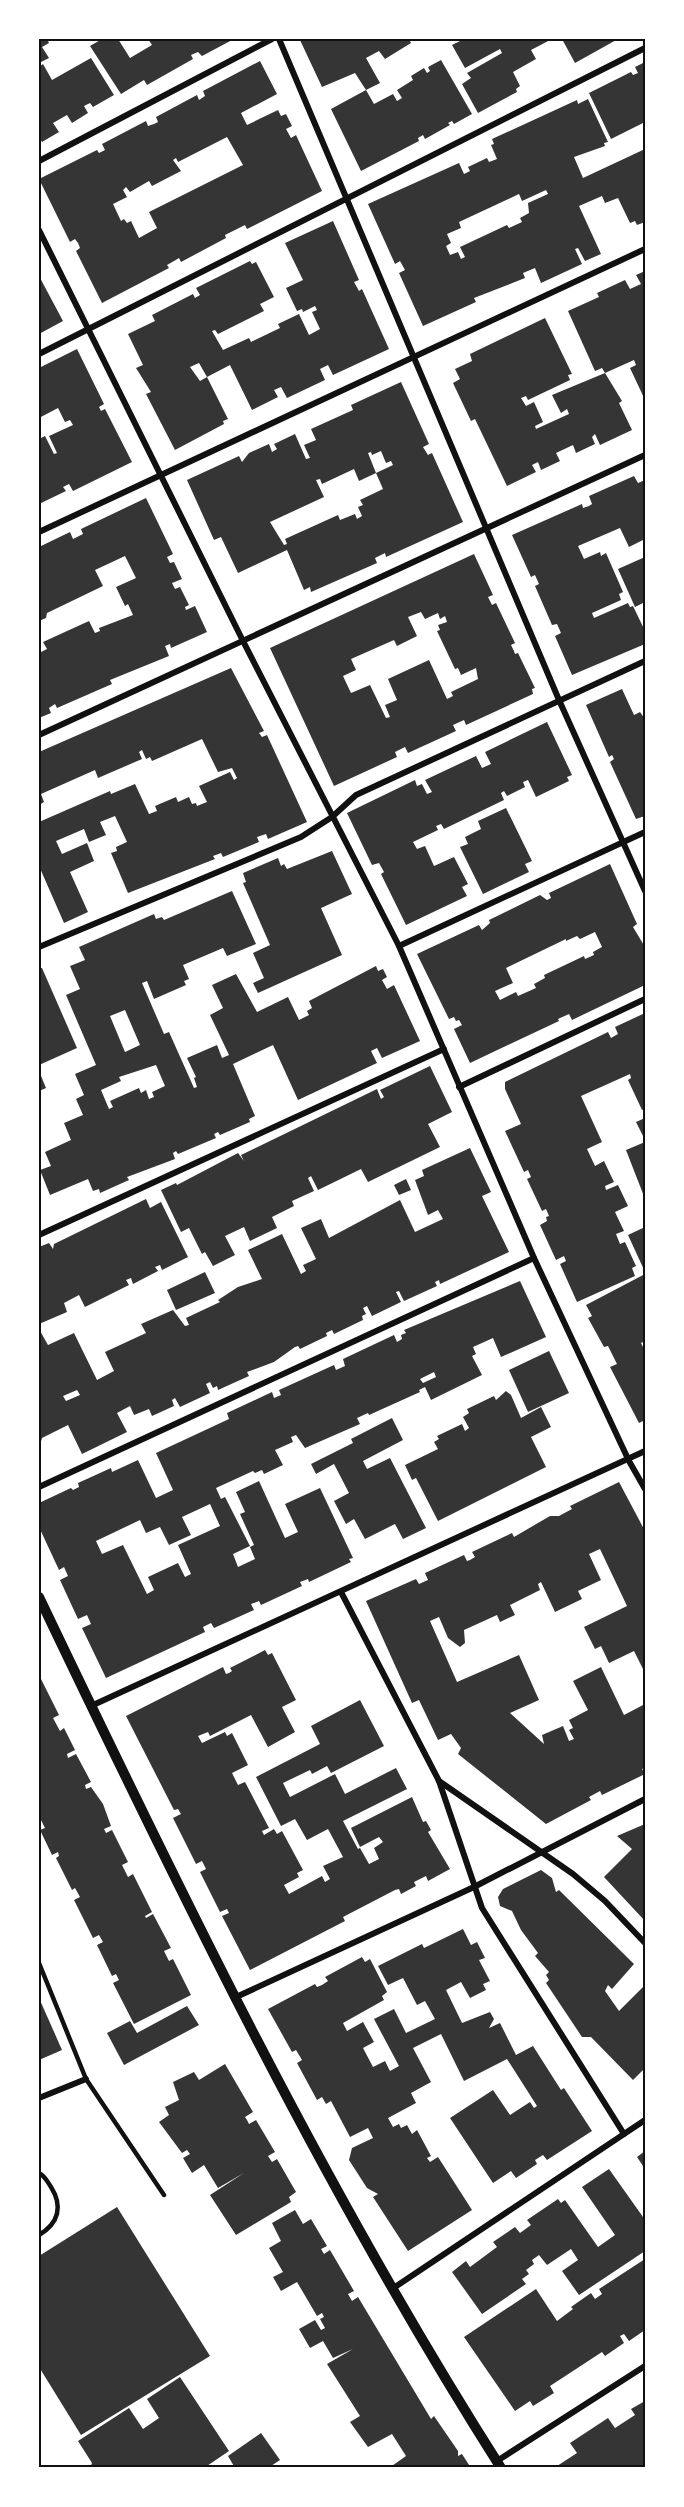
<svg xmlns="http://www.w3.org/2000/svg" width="684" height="2507" font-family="'Roboto Condensed',sans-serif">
<rect width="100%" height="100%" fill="#fff"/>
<!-- building -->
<g fill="#353535" fill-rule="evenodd">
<path d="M39 39H47L49 43 42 47 49 58 39 63Z"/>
<path d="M102 39H118L130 58 152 45 148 39H234L202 56 198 52 191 55 193 59 147 85 144 80 121 94 90 46Z"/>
<path d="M409 39 411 43 385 59 379 51 366 58 380 83 366 90 374 104 393 94 397 101 402 98 397 90 413 80 411 76 424 68 427 73 430 71 428 67 441 60 472 114 454 124 452 121 448 123 450 125 425 139 423 135 418 138 419 141 361 171 331 109 366 90 355 73 322 87 300 40Z"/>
<path d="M464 39H552L531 50 536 59 513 72 520 86 516 89 517 92 478 113 462 84 471 78 467 73 502 53 500 49 465 68 452 45Z"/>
<path d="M562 39H618L575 63Z"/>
<path d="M91 58 114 95 93 107 90 103 84 106 88 113 72 123 67 115 53 123 59 132 42 142 39 137V67L43 64 52 80Z"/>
<path d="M260 61 277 94 241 113 247 125 278 110 281 116 286 114 292 126 286 129 291 138 296 135 322 191 247 229 245 225 225 235 226 238 181 262 179 258 174 261 167 265 169 268 102 303 76 251 80 248 78 243 75 239 70 242 39 179 97 150 99 153 105 150 102 144 146 121 148 126 154 124 158 122 156 117 197 95 199 100 205 96 203 91ZM227 137 243 165 149 212 157 228 139 238 131 221 127 223 124 219 121 221 113 204 127 197 123 190 126 187 130 192 149 181 152 186 181 171 173 160 176 158 178 162Z"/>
<path d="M645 62V122L611 139 589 93 631 72 633 75 638 73 635 67Z"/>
<path d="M588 99 608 142 604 143 605 146 574 157 583 178 645 149V222L637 225 635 221 630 223 618 198 605 203 602 196 579 206 601 254 585 261 578 248 575 249 582 264 541 283 535 268 523 273 525 278 474 298 476 302 423 326 399 273 405 270 400 261 395 264 368 204 459 163 464 174 470 171 468 167 487 158 489 162 497 159 491 145 494 144 492 139 577 100 578 104ZM546 190 548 194 528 203 529 213 520 218 522 222 509 228 507 225 460 247 465 257 461 259 458 252 450 255 446 246 451 243 447 234 461 228 459 222 519 194 522 201Z"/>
<path d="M333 221 359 280 354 282 359 291 362 289 389 349 333 375 328 365 320 369 325 380 287 398 281 387 274 390 278 397 252 410 230 365 207 377 199 363 190 367 200 381 207 377 228 419 223 421 224 424 175 450 146 394 151 392 136 368 143 365 128 334 155 321 152 315 193 294 195 298 200 295 196 288 250 261 252 264 256 262 274 297 260 304 264 311 218 334 215 330 212 331 223 350 249 338 251 342 280 328 278 324 299 314 309 335 320 329 312 312 317 310 315 306 303 312 302 309 297 311 286 288 303 280 285 243Z"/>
<path d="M645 271V400L630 368 636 365 634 360 605 373 622 401 619 403 632 430 600 445 595 434 592 437 595 444 576 453 573 445 556 453 560 461 541 470 538 462 532 465 536 472 507 486 475 419 471 421 453 383 460 379 455 369 472 361 470 354 545 318 572 374 568 375 570 380 528 400 526 396 521 398 526 406 534 402 543 422 535 426 536 429 569 414 567 409 561 413 552 395 605 373 602 368 595 371 568 311 599 297 597 293 625 280 630 289 641 284 636 275Z"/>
<path d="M39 276 63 321 39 334Z"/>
<path d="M77 349 104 404 99 407 101 411 105 409 132 462 73 491 69 484 63 487 66 491 39 504V439L45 436 54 454 57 453 49 436 73 425 70 420 65 422 58 408 39 418V368Z"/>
<path d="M401 382 429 444 423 447 428 455 432 453 463 522 386 557 385 553 375 558 377 563 311 592 310 587 304 590 287 550 238 573 221 537 214 540 187 480 239 456 242 462 249 453 269 444 272 452 277 449 274 444 295 434 306 459 310 458 304 445 316 440 311 429 353 410 351 405ZM381 451 386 463 391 461 393 465 376 473 383 489 360 500 363 505 358 507 362 516 357 519 355 514 340 520 338 515 285 539 287 544 284 545 270 522 324 497 316 480 320 479 322 484 354 469 359 481 376 473 368 453 371 452 372 455Z"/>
<path d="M634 476 638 483 645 480V539L629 547 620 528 578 546 584 559 600 552 601 556 606 553 623 592 619 594 621 600 592 613 594 618 628 603 630 607 633 606 645 631V644L572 675 555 636 561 633 557 624 552 625 535 586 539 584 535 575 531 577 512 535 582 504 583 508 589 506 592 504 589 496Z"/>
<path d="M146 498 173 554 167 557 170 563 174 562 182 579 172 583 175 589 180 587 189 605 185 607 186 610 195 606 207 632 171 648 170 644 165 646 169 656 110 680 112 684 57 708 55 704 49 708 51 713 39 718V653L47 649 43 642 89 621 95 633 100 631 99 628 133 615 128 604 125 606 116 587 136 578 125 556 95 570 103 586 47 613 46 618 39 621V547L70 532 73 539 83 534 81 529Z"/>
<path d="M474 554 493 595 488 597 492 605 496 603 515 643 511 645 514 651 515 654 518 653 535 688 532 689 533 694 466 725 464 720 453 725 456 731 408 753 405 747 395 752 397 757 334 786 270 648ZM421 612 425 619 438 613 440 619 445 616 447 622 438 625 440 630 437 631 455 669 458 668 461 675 476 668 478 679 451 692 453 696 447 699 429 660 388 679 397 700 385 705 390 717 386 718 370 685 351 693 343 676 356 670 351 659 394 640 397 646 417 636 408 617Z"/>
<path d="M645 557V602L635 607 618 569Z"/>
<path d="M231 668 264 731 259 733 262 737 267 735 307 822 268 839 266 834 257 837 259 842 223 857 221 853 213 856 215 859 128 893 111 853 117 851 116 847 127 842 115 816 100 822 106 835 89 842 84 829 56 841 62 854 87 843 94 861 70 872 88 912 64 923 39 866V822L110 791 111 794 135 784 149 814 157 811 155 806 176 797 178 802 189 797 192 804 196 803 197 806 207 802 199 786 230 772 234 780 237 778 232 768 218 772 202 739 152 761 150 757 146 759 142 750 139 752 142 759 98 778 95 770 41 794 44 802 39 805V752Z"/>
<path d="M622 689 634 715 640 712 645 719V816L636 819 610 762 614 759 612 755 609 757 586 705Z"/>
<path d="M547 722 572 775 567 777 569 781 536 797 528 780 523 782 525 787 507 796 504 791 501 793 504 800 444 829 441 824 436 826 438 830 413 842 417 849 425 846 434 866 454 857 468 884 462 887 467 896 406 925 381 874 384 872 379 863 372 865 347 813 415 780 417 786 422 784 427 794 432 792 425 780 476 756 482 768 491 764 485 752Z"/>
<path d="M506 808 532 861 525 864 529 872 483 894 460 847 468 844 465 837 481 829 478 821Z"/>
<path d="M332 851 352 894 321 908 342 955 258 993 253 983 264 978 253 953 270 945 243 883 246 882 243 873 278 858 281 866 284 864 287 869Z"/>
<path d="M610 864 637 924 633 927 645 947V985L572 1020 569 1014 558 1019 559 1021 470 1063 454 1029 462 1025 459 1020 456 1021 454 1017 449 1019 417 954 479 925 482 930 490 923 489 920 540 895 547 900 551 898 549 893ZM595 932 602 947 593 952 594 955 585 959 584 956 544 975 545 978 534 984 536 988 518 996 516 992 500 1000 495 991 513 983 506 968 566 939V941L577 936 580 939Z"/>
<path d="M232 891 256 944 227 956 223 948 183 965 189 979 184 981 186 985 154 999 147 981 142 983 164 1034 169 1032 194 1088 197 1087 194 1078 196 1077 187 1058 217 1045 222 1058 229 1055 210 1015 223 1008 212 985 236 974 257 1012 288 997 299 1020 309 1015 307 1011 312 1008 309 1001 376 966 378 971 383 969 387 977 382 980 387 989 394 985 420 1041 382 1058 377 1048 371 1051 377 1063 298 1100 273 1045 233 1064 255 1116 249 1119 250 1122 220 1135 218 1132 214 1134 216 1138 178 1154 176 1151 173 1153 175 1159 127 1177 129 1180 100 1193 99 1189 93 1191 88 1179 50 1195 40 1170 51 1166 45 1152 71 1140 64 1123 83 1115 76 1099 84 1095 75 1074 96 1065 66 995 80 989 70 966 85 960 79 947 154 914 156 919 162 917 164 920ZM125 1010 140 1045 125 1052 110 1016ZM156 1065 165 1086 152 1092 154 1097 149 1099 146 1090 141 1093 139 1088 110 1101 113 1107 109 1109 101 1090 121 1081 119 1077Z"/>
<path d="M39 968H42L77 1048 39 1065Z"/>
<path d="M645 1013V1109L642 1110 628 1080 631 1078 630 1074 581 1096 602 1142 587 1149 595 1166 604 1161 614 1182 605 1186 606 1190 618 1185 628 1206 615 1212 624 1231 616 1234 620 1244 625 1242 636 1266 632 1268 635 1276 577 1302 560 1264 566 1261 564 1256 556 1260 540 1225 547 1221 546 1217 549 1216 546 1209 542 1211 527 1179 531 1177 528 1170 524 1172 505 1131 521 1124 505 1089V1082L608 1032 611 1038 618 1034 615 1027Z"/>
<path d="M430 1066 452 1112 428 1124 440 1147 368 1182 361 1169 318 1190 311 1176 308 1178 314 1191 292 1201 294 1206 272 1217 277 1228 250 1241 244 1227 225 1236 235 1255 213 1266 205 1252 202 1254 189 1228 181 1232 161 1190 176 1183 177 1185 238 1153 244 1161 241 1155 377 1089 381 1099 384 1097 380 1090Z"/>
<path d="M39 1071 46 1088 39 1091Z"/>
<path d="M645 1118V1140L636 1122Z"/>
<path d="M645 1142V1199L626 1150Z"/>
<path d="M470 1148 491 1192 482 1196 509 1252 440 1284 439 1280 435 1282 437 1286 404 1301 399 1291 396 1292 401 1302 372 1316 367 1306 363 1308 366 1314 362 1316 363 1320 334 1334 332 1330 326 1333 327 1336 300 1349 298 1346 295 1347 274 1362 247 1372 249 1376 218 1390 217 1386 213 1388 210 1382 206 1384 210 1393 180 1407 175 1398 172 1400 174 1406 152 1416 149 1409 134 1415 130 1406 117 1413 127 1432 82 1454 68 1425 42 1438 39 1448V1329L48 1345 74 1333 97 1380 114 1371 105 1352 146 1333 141 1324 173 1310 185 1326 189 1325 186 1318 220 1302 218 1300 238 1287 262 1279 248 1250 282 1234 301 1274 306 1271 303 1265 316 1259 301 1228 321 1219 329 1238 400 1200 415 1232 443 1219 438 1210 428 1215 415 1180 424 1176 422 1170ZM77 1390 80 1395 66 1401 63 1396Z"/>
<path d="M406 1179 411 1190 399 1195 394 1185Z"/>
<path d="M146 1199 150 1208 161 1202 188 1257 162 1270 160 1265 155 1267 158 1271 133 1284 131 1278 126 1280 129 1285 85 1307 79 1295 64 1303 67 1312 39 1324V1247L49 1243 53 1249 54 1244Z"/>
<path d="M645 1227V1272L628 1235Z"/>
<path d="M205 1272 215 1293 176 1310 167 1290Z"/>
<path d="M645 1274V1341L641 1343 643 1347 645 1345V1420L639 1423 610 1367 617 1364 608 1346 604 1347 588 1318 592 1316 586 1305Z"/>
<path d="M520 1281 546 1337 501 1357 493 1338 473 1347 476 1354 472 1356 482 1375 431 1400 425 1387 419 1390 420 1392 369 1415 368 1413 357 1418 360 1424 305 1448 296 1435 291 1437 293 1442 275 1450 283 1465 264 1474 262 1470 255 1473 253 1471 216 1488 221 1499 225 1497 250 1546 233 1554 238 1567 255 1559 250 1547 254 1545 240 1514 245 1512 236 1492 259 1481 285 1538 298 1532 285 1504 320 1488 353 1558 349 1559 351 1562 309 1582 308 1579 300 1582 302 1586 261 1605 259 1601 251 1604 254 1610 214 1628 211 1623 203 1627 205 1632 106 1678 82 1628 91 1624 87 1615 78 1619 60 1580 68 1576 64 1567 59 1570 39 1527V1503L71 1488 73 1490 79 1487 78 1483 111 1468 112 1472 138 1460 156 1498 173 1490 156 1453 229 1419 227 1413 272 1392 274 1398 281 1395 279 1390 334 1365 336 1370 345 1366 343 1359 394 1335 397 1342 402 1339 401 1335 406 1333 404 1330ZM434 1372 436 1377 423 1383 420 1379ZM210 1504 220 1526 178 1545 191 1574 185 1577 178 1563 148 1577 154 1590 147 1594 123 1545 102 1554 96 1541 140 1520 146 1533 160 1527 169 1545 191 1535 182 1517Z"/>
<path d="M549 1351 569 1393 528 1412 509 1370Z"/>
<path d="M506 1391 511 1395 521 1418 541 1407 551 1427 531 1437 546 1467 438 1521 416 1478 412 1480 405 1465 438 1449 434 1442 439 1439 437 1436 462 1424 465 1431 469 1428 463 1417 469 1413 467 1409 494 1396 496 1400Z"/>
<path d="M392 1418 403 1440 363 1461 367 1469 390 1458 426 1528 403 1539 395 1524 365 1539 354 1519 346 1524 334 1501 349 1493 334 1464 316 1474 311 1464 353 1443 351 1439Z"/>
<path d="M619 1482 645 1531V1673L634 1651 609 1663 601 1646 595 1649 584 1627 627 1606 600 1549 589 1554 601 1580 578 1591 582 1599 555 1612 541 1582 538 1584 540 1590 510 1605 515 1615 500 1622 497 1615 464 1630 465 1643 460 1647 448 1638 439 1617 430 1621 457 1682 519 1655 539 1700 510 1713 544 1744 542 1735 563 1726 569 1741 574 1739 569 1730 573 1728 569 1720 588 1710 573 1681 601 1667 624 1715 645 1704V1768L642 1769 645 1774 602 1795 600 1791 589 1797 591 1800 546 1824 458 1754 461 1748 451 1734 438 1740 419 1700 412 1703 366 1601 416 1579 419 1584 428 1580 425 1573 464 1555 467 1561 470 1560 475 1557 472 1552 512 1533 514 1537 550 1516H559L572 1509 570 1506Z"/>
<path d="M265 1650 268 1655 272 1653 296 1700 282 1707 295 1732 268 1747 251 1715 210 1736 208 1732 198 1736 202 1743 225 1732 227 1736 232 1733 248 1765 232 1773 238 1785 245 1782 269 1828 262 1831 264 1835 274 1829 277 1834 282 1831 303 1870 297 1873 299 1877 284 1885 289 1894 322 1876 325 1882 330 1879 323 1866 343 1857 328 1829 307 1840 295 1819 281 1826 256 1777 320 1744 311 1726 360 1700 384 1746 331 1773 327 1766 312 1774 310 1770 283 1783 290 1797 335 1774 345 1794 396 1768 407 1789 343 1821 358 1849 360 1848 369 1864 379 1859 374 1848 383 1842 379 1837 360 1847 351 1828 412 1797 423 1822 426 1821 431 1830 428 1832 450 1869 428 1881 426 1876 414 1882 416 1886 401 1894 399 1889 395 1890 343 1917 345 1921 250 1970 222 1916 229 1913 227 1909 220 1912 200 1872 206 1869 202 1861 196 1864 173 1818 181 1814 178 1809 174 1810 126 1716 223 1667 226 1674 229 1673 232 1671 230 1668Z"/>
<path d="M39 1675 59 1715 53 1718 60 1731 64 1728 75 1750 67 1754 68 1758 76 1754 91 1782 85 1785 86 1789 91 1787 103 1804 111 1826 104 1829 106 1833 112 1830 128 1862 122 1865 128 1877 133 1874 152 1912 145 1916 146 1918 153 1914 171 1948 164 1951 169 1961 173 1959 191 1995 134 2024 113 1983 119 1980 116 1974 112 1976 97 1945 103 1942 99 1935 93 1938 74 1900 80 1897 75 1888 72 1890 56 1858 59 1856 58 1852 52 1855 40 1830 45 1828 39 1816Z"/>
<path d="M645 1824V1921L604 1877 632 1849 617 1836Z"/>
<path d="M541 1870 552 1878 556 1892 559 1890 634 1964 612 1989 608 1985 605 1991 619 2011 645 1985V2068L633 2080 591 2037H582L546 1983 549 1980 546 1975 549 1972 535 1956 538 1953 521 1930 512 1911 500 1906 498 1897 503 1889Z"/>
<path d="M463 1929 471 1945 477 1942 485 1958 479 1960 490 1981 483 1984 486 1990 470 1998 461 1982 446 1990 462 2023 490 2012 494 2019 489 2028 500 2023 516 2055 533 2046 561 2090 564 2088 592 2131 547 2160 543 2155 535 2160 537 2164 516 2178 511 2171 493 2183 450 2118 493 2090 510 2115 530 2102 534 2108 537 2106 507 2059 464 2081 441 2034 413 2048 431 2082 411 2093 416 2103 388 2118 393 2127 399 2124 401 2128 407 2125 412 2134 417 2130 431 2156 427 2158 430 2162 438 2157 472 2210 408 2251 373 2197 378 2194 367 2188 349 2160 352 2148 373 2138 368 2128 350 2137 331 2101 326 2104 322 2097 317 2100 297 2063 302 2060 296 2050 292 2052 268 2009 315 1984 317 1987 322 1985 328 1981 325 1977 362 1957 365 1962 370 1959 387 1992 382 1996 384 2000 343 2023 347 2031 363 2022 374 2042 363 2048 373 2067 385 2061 390 2071 399 2066 374 2019 394 2009 406 2033 435 2019 425 2001 417 2005 403 1978 388 1985 378 1966 422 1944 424 1948Z"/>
<path d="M39 1998 62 2050 39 2060Z"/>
<path d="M187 2006 199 2025 124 2065 107 2033 130 2021 137 2033Z"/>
<path d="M225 2064 253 2112 245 2117 247 2120 249 2124 256 2120 275 2152 268 2156 272 2162 277 2159 296 2192 289 2197 291 2202 236 2235 210 2195 244 2173 218 2188 204 2165 192 2173 183 2158 190 2154 187 2150 182 2153 159 2122 169 2115 165 2107 179 2100 173 2082 194 2072 199 2080Z"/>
<path d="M645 2151V2169L637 2157Z"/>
<path d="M609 2169 643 2217 645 2215V2251L579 2295 562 2271 578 2260 571 2249 547 2265 539 2255 532 2260 534 2264 526 2270 529 2274 522 2279 526 2284 482 2314 452 2272 466 2261 470 2267 497 2247 493 2242 515 2227 520 2233 531 2225 527 2220 558 2199 561 2203 565 2200 598 2247 615 2235 582 2187Z"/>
<path d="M117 2207 210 2356 81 2435 39 2367V2256Z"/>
<path d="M295 2210 303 2224 311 2219 327 2246 321 2249 324 2254 330 2250 354 2291 348 2294 352 2301 358 2297 431 2419 434 2416 458 2451V2456L462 2454 471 2468H389L406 2456 392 2434 368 2447 350 2422 360 2416 327 2364 353 2349 333 2358 323 2341 310 2348 299 2329 315 2320 321 2330 325 2328 320 2319 324 2317 322 2313 317 2316 297 2282 281 2291 273 2277 283 2272 269 2248 281 2241 272 2223Z"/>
<path d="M645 2259V2330L629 2341 624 2334 620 2336 624 2343 605 2356 602 2352 550 2386 554 2393 533 2406 530 2401 515 2411 464 2337 536 2289 557 2321 573 2309 571 2307 591 2293 595 2299 602 2294 599 2289Z"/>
<path d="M180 2377 229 2451 204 2468H90L92 2463 78 2441 129 2408 143 2429 159 2418 147 2399Z"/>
<path d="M645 2401V2468H554L577 2453 570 2443 608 2418 615 2428 635 2415 631 2409Z"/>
<path d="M261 2433 280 2460 268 2468H235L228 2456Z"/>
</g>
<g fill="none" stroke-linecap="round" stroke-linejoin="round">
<!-- service -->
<g stroke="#111" stroke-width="4.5">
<path d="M39 1963 86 2079 164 2195"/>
<path d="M39 2173C45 2176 47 2181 51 2187 63 2206 59 2223 39 2235"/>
</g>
<!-- minor -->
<g stroke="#111" stroke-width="6">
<path d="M279 39 559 700 645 891"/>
<path d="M39 161 272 39"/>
<path d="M39 230 243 641 399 946 534 1258 629 1461 645 1489"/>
<path d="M39 354 645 48"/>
<path d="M39 532 645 249"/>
<path d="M39 735 645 455"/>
<path d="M399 946 645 832"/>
<path d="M39 947 301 837 332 817 356 795 645 661"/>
<path d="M459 1087 645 999"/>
<path d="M39 1235 444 1049"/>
<path d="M39 1487 534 1258"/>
<path d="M341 1592 439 1781 482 1908 624 2134"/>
<path d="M91 1706 645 1451"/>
<path d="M439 1781 573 1874 605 1901 645 1943"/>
<path d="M234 1998 474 1887 645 1799"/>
<path d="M39 2098 86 2079"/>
<path d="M392 2289 645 2120"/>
<path d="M497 2461 645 2366"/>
</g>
<!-- tertiary -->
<path stroke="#111" stroke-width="10" d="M39 1597C181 1894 324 2190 501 2468"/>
</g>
<!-- border -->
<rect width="684" height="2507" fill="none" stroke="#ffffff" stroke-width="81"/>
<rect x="40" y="40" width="604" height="2426" fill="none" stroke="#111" stroke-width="2"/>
</svg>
